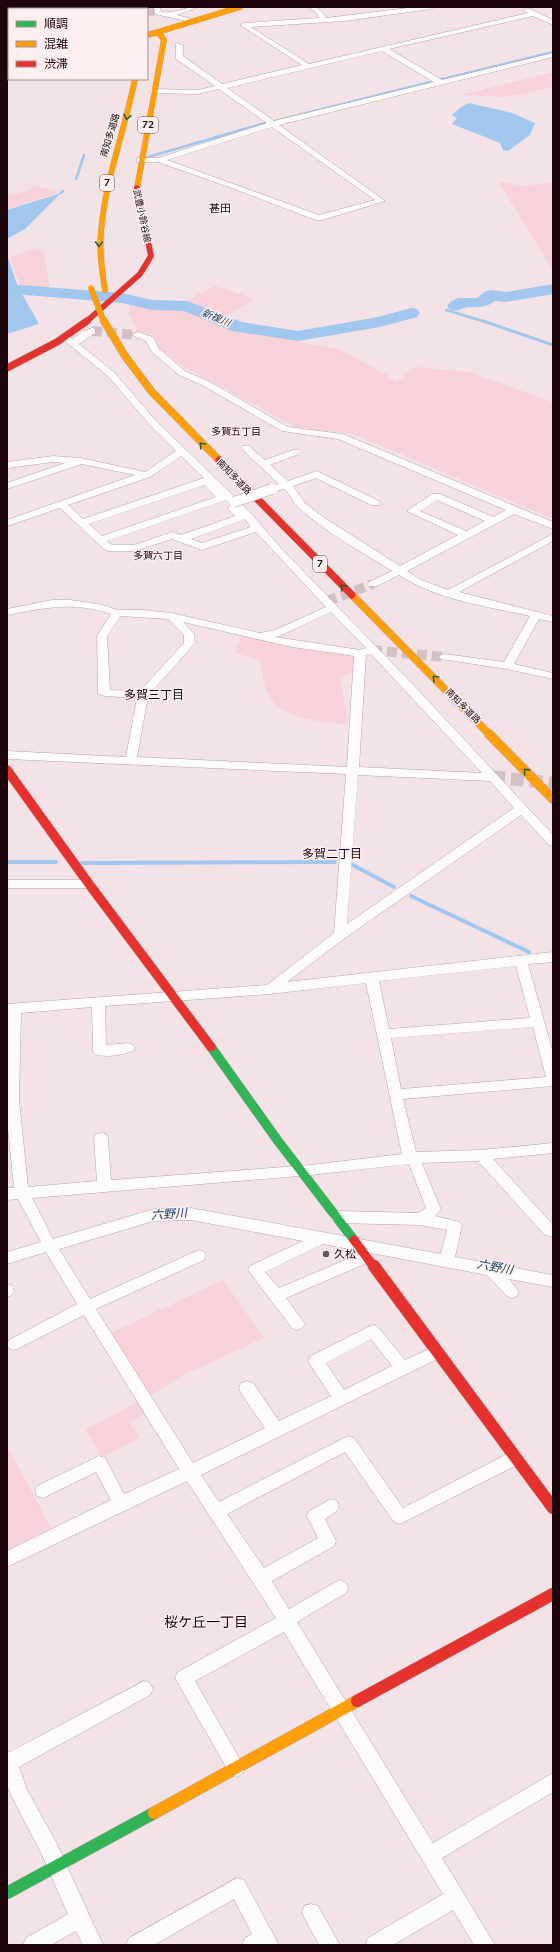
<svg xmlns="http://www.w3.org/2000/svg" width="560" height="1952" font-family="'Nunito Sans','Noto Sans JP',sans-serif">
<rect width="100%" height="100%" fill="#f3e3e6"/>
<!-- green -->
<g fill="#f7d2d9">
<path d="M553 72V87L505 97 462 95Z"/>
<path d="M498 181 522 186 553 182V271Z"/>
<path d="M35 186 58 191 54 194 7 209V196L28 191Z"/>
<path d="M35 248 44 252 50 289C15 289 21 288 10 257Z"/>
<path d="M215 286 255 299 224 317 184 302Z"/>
<path d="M130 305 185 308 223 328 339 349 397 381 415 367 469 372 553 402V517L550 518 351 433 297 428 181 365 160 349 154 335 137 331 129 315Z"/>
<path d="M242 635 298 648 353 656 355 670 340 678 348 724C322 722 281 720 268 694 263 685 262 670 260 660L235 653Z"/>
<path d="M223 1280 264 1338 181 1376 149 1397 109 1334Z"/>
<path d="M138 1402 145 1414 129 1422 140 1438 101 1457 86 1429Z"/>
<path d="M7 1445 52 1530 9 1550 7 1546Z"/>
</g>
<!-- water -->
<g fill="#a1c7ef">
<path d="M469 103 512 113 535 123 530 135 508 151 503 150 500 143 452 124 457 118 452 115 461 107Z"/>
<path d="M61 193 25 229 7 239V210Z"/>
<path d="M7 255 18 287 39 324 7 334Z"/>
</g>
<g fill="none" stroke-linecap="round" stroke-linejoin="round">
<!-- stream-far2 -->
<g stroke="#a1c7ef" stroke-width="2.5">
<path d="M7 17 9 16"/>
<path d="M439 80 553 52"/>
<path d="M275 121 430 82"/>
<path d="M148 157 265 123"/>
<path d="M76 179 84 155"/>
<path d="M61 193 63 191"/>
<path d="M446 310 486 322"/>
</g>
<!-- stream-far1 -->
<path stroke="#a1c7ef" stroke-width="3" d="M483 321 553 345"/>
<!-- stream -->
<g stroke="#a1c7ef" stroke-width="4">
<path d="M7 862H56"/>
<path d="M82 863 335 862"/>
<path d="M351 864 394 887"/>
<path d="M411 896 529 952"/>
</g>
<!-- river -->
<g fill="#a1c7ef" fill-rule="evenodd">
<path d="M553 284V294L506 302 495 301C485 308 480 307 468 307 461 308 458 312 450 310L447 306 450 302 458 298H477L486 291 492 290 506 292Z"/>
<path d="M20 285 122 293 152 300 187 301 242 322 298 331 378 317 411 308 417 309 420 313 417 317 380 327 298 341 232 331 184 311 152 310 122 303 14 294 12 290 14 286Z"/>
</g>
<!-- street-tunnel-far2 -->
<g stroke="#d3c2c5" stroke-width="8" stroke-dasharray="8 4" stroke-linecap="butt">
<path d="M127 7 137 9"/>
<path d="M147 11 157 13"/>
</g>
<!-- street-tunnel-far1 -->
<g stroke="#d3c2c5" stroke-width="10" stroke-dasharray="10 5" stroke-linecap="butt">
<path d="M92 331 137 335"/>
<path d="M327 601 373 584"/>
<path d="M372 650 445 657"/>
</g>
<!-- street-tunnel -->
<path stroke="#d3c2c5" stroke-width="13" stroke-dasharray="13 6" stroke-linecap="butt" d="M492 777 553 783"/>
<defs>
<g id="street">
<path d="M154 7H160L161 12C173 14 185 7 198 7L177 15 199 21 195 23 155 14Z"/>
<path d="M308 7C318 7 321 9 326 18L416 7H434L431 9 344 21 251 27 309 64 528 13 524 10 528 8 553 20V25L533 16 389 49 442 80 553 53V57L279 125 385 201 322 220H316L232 188 158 162H137V158H158L267 123 219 89 198 94 151 93 150 91 154 89 198 90 215 86 176 59V43L183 45V56L222 84 302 65 240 25 244 23 319 18 316 12ZM382 51 434 82 274 121 227 88ZM272 127 375 200 319 215 167 160Z"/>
<rect x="7" y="73" width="2" height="4"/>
<path d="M92 328 95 329V333L79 344 115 373 155 420 248 510 279 546 419 691 553 835V846L549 845 521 815 345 938 287 982 553 952V962L528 964 553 1053V1086L403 1099 416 1152 481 1150 553 1143V1153L493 1159 553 1225V1237L545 1235 478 1161 422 1163 441 1210 435 1216 460 1222 462 1226 455 1257 553 1275V1287L509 1279 519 1292 517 1296 512 1298 507 1296 487 1275 371 1253 373 1257 371 1261 286 1298 305 1324 302 1328 297 1330 292 1328 248 1270 250 1266 303 1241 191 1220 154 1221 59 1249 90 1299 194 1252 199 1250 204 1252 206 1256 204 1260 96 1309 193 1463 265 1428 241 1393 239 1388 241 1383 247 1381 253 1383 279 1421 331 1396 311 1366 308 1361 311 1356 368 1327 373 1325 378 1327 405 1360 436 1346 441 1347 444 1352 441 1357 201 1475 219 1502 348 1436 354 1438 403 1508 509 1453 515 1451 521 1453 523 1458 521 1463 400 1524 394 1522 345 1452 227 1514 264 1568 318 1538 307 1516 309 1511 331 1499 337 1501 339 1506 337 1511 325 1519 336 1541 334 1546 272 1581 289 1609 334 1583 340 1580 346 1583 348 1588 346 1593 297 1622 433 1843 553 1773V1792L442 1858 495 1945H474L453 1910 393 1945H365L368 1938 443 1894 284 1632 195 1681 245 1768 242 1774 236 1777 230 1774 175 1678 178 1672 276 1618 187 1481 7 1567V1551L111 1500 96 1472 43 1498 37 1496 35 1491 37 1486 99 1456 105 1458 124 1494 179 1469 84 1315 19 1348 14 1350 9 1348 7 1345 9 1340 77 1304 46 1252 7 1264V1252L41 1242 18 1199 7 1200V1188H14L7 1118V1004L267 985 334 933 346 774 7 759V751L126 757 137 698 104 696 98 693 97 636 111 614C74 601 44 608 7 615V609L52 600H71L103 605 118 610H144L171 613 260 633 275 630 326 607 256 532 202 550 172 539 135 551H109L105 550 60 508 7 526V520L135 475 82 464 7 489V483L65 463 53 462 7 468V462L53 456 81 458 145 472 176 451 149 424 109 377 60 337 65 334 73 339 82 332ZM181 456 204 478 83 519 68 505 150 477ZM204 485 216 497 102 536 89 524ZM226 500 231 505 227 508 235 516 181 535 172 532 134 545H112L107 541ZM245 519 251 527 202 543 191 539ZM331 612 366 648 360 650 275 637 282 635ZM120 616 168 619 184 635V643L140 691 110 690 107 636ZM183 622 292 647 354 656 347 767 137 757 148 696 195 643 194 634ZM371 654 482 773 359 767 366 655ZM358 775 490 781 514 808 347 924ZM516 966 530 1018 389 1029 379 981ZM366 983 402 1154 311 1165 111 1180 108 1138 106 1134 101 1133 96 1134 94 1138 97 1181 28 1187 19 1100 21 1013 92 1007 93 1051 95 1054C106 1058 122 1055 133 1051L135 1048 133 1045 128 1043 106 1045 105 1006 270 994ZM533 1027 546 1077 401 1089 391 1038ZM409 1164 426 1208 418 1213 337 1211 332 1213 330 1217 332 1221 337 1223 420 1225 447 1230 441 1254 191 1208 154 1209 53 1239 32 1198 311 1175ZM323 1244 364 1252 279 1288 265 1272ZM371 1339 392 1366 344 1390 326 1363Z"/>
<path d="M137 332 153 337 159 349 185 371 208 381 288 427 343 434 553 522V529L514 514 407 571 419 579 448 590 553 534V541L459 592 553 616V622L539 619 514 664 553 673V679L507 669 441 659 439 657 441 655 445 654 504 662 530 616C486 606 437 600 399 575L377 586H369L368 584 369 582 392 571C361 551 326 533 299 508 293 503 291 494 284 489L272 492 268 491 267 489 279 484 241 448 243 446H249L265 460 293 450H299L301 452 299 454 270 465 288 481 317 471 379 501 380 503 379 505H371L316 478 293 486 305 503 323 517 400 566 458 535 407 511 432 494H440L493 517 506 510 338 439 282 431 202 385 179 375 152 352 146 341 132 335ZM437 500 485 521 466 531 420 511Z"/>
<path d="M7 880H89L93 881 95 884 93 887 89 888H7Z"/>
<path d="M7 1284 12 1286 14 1291 12 1295 7 1297Z"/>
<path d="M144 1681 150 1683 153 1689 150 1695 19 1767 27 1790 56 1842 103 1945H83L76 1931 51 1945H23L26 1938 68 1914 42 1855 11 1795 7 1784V1751L10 1752Z"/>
<path d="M237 1878 244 1880 279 1945H242L245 1938 252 1934 234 1899 154 1945H126L129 1938Z"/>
<path d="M311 1904 318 1906 340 1945H319L302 1913 304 1906Z"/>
</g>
<g id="fast-far2">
<path d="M56 7 61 9"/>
<path d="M121 7 122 9"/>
</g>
<path id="fast-far1" d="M211 1047 278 1141 354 1240"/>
<path id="fast" d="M7 1893 154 1813"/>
<g id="slow-far3">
<path d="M147 35 158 32"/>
<path d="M137 188 164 40 158 32 240 7"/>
<path d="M105 290C102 271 99 251 101 232 105 180 125 130 135 79"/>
<path d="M102 317 105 322"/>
</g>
<g id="slow-far2">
<path d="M104 321 125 356 152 392 219 460"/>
<path d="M352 595 490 735"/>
</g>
<path id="slow-far1" d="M489 734 553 799"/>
<path id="slow" d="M154 1813 357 1701"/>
<g id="jam-far3">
<path d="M145 7V9"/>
<path d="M86 322 140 274 151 256 137 188"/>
</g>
<g id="jam-far2">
<path d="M7 368 57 342 87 321"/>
<path d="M219 460 352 595"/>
</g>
<g id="jam-far1">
<path d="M7 770 89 884 211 1047"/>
<path d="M354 1240 374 1267"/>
</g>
<g id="jam">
<path d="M374 1266 553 1508"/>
<path d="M357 1701 553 1594"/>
</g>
</defs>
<!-- street casing -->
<use href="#street" stroke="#b8a4a8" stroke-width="1"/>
<!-- fast-far2 casing -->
<use href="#fast-far2" stroke="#b8a4a8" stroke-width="6"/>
<!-- fast-far1 casing -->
<use href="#fast-far1" stroke="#b8a4a8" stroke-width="10"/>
<!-- fast casing -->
<use href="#fast" stroke="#b8a4a8" stroke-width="13"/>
<!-- slow-far3 casing -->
<use href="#slow-far3" stroke="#b8a4a8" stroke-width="6"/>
<!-- slow-far2 casing -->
<use href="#slow-far2" stroke="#b8a4a8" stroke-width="8"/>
<!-- slow-far1 casing -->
<use href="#slow-far1" stroke="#b8a4a8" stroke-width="10"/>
<!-- slow casing -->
<use href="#slow" stroke="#b8a4a8" stroke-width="13"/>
<!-- jam-far3 casing -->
<use href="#jam-far3" stroke="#b8a4a8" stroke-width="6"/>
<!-- jam-far2 casing -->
<use href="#jam-far2" stroke="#b8a4a8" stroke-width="8"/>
<!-- jam-far1 casing -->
<use href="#jam-far1" stroke="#b8a4a8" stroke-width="10"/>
<!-- jam casing -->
<use href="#jam" stroke="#b8a4a8" stroke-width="13"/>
<!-- street -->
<use href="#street" fill="#fdfbfb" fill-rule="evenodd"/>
<!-- fast-far2 -->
<use href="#fast-far2" stroke="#30b455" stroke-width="5.5"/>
<!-- fast-far1 -->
<use href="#fast-far1" stroke="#30b455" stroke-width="9"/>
<!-- fast -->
<use href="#fast" stroke="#30b455" stroke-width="12"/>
<!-- slow-far3 -->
<use href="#slow-far3" stroke="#ff9f0a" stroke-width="5.5"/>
<!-- slow-far2 -->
<use href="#slow-far2" stroke="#ff9f0a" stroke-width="7"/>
<!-- slow-far1 -->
<use href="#slow-far1" stroke="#ff9f0a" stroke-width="9"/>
<!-- slow -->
<use href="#slow" stroke="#ff9f0a" stroke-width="12"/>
<!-- jam-far3 -->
<use href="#jam-far3" stroke="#e5322d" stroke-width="5.5"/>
<!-- jam-far2 -->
<use href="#jam-far2" stroke="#e5322d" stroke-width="7"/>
<!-- jam-far1 -->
<use href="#jam-far1" stroke="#e5322d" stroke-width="9"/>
<!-- jam -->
<use href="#jam" stroke="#e5322d" stroke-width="12"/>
<defs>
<path id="street-bridge" d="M234 502 272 489"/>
<path id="slow-bridge" d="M91 288 102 317"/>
</defs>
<!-- street-bridge casing -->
<use href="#street-bridge" stroke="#b8a4a8" stroke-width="11" stroke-linecap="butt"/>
<!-- slow-bridge casing -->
<use href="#slow-bridge" stroke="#af9e95" stroke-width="6" stroke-linecap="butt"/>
<!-- street-bridge -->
<use href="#street-bridge" stroke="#fdfbfb" stroke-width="10"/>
<!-- slow-bridge -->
<use href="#slow-bridge" stroke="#ff9f0a" stroke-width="5.5"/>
</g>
<!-- one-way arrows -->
<defs><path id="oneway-chevron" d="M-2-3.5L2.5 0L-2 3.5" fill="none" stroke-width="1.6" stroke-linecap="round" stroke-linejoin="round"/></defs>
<g stroke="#265d30">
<use href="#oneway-chevron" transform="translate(127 117) rotate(103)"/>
<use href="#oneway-chevron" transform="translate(99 244) rotate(91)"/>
<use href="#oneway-chevron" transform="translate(202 445) rotate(-134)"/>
<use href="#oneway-chevron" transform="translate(343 587) rotate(-135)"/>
<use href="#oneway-chevron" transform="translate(435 678) rotate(-135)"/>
<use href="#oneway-chevron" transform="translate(526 771) rotate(-134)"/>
</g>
<!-- markers -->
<circle fill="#685358" stroke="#fdeef0" stroke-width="1.5" cx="326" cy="1254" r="4"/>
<g text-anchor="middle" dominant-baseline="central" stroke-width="3" stroke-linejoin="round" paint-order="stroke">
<!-- far-street labels -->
<g font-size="9" fill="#1d060c" stroke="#fdeef0">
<text transform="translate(110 135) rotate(-73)">南知多道路</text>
<text transform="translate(142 216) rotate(78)">武豊小鈴谷線</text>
<text transform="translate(234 477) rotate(46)">南知多道路</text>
<text transform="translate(463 706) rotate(45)">南知多道路</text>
</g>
<!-- shield labels -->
<g fill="#fdeef0" stroke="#604c50" stroke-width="1">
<rect x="138" y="117" width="20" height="16" rx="3"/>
<rect x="100" y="175" width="14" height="16" rx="3"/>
<rect x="313" y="556" width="14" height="16" rx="3"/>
</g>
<g font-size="10" font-weight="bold" fill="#1d060c">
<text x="148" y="125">72</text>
<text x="107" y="183">7</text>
<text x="320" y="564">7</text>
</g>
<!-- far-water labels -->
<g font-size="10" font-style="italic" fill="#174468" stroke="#fdeef0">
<text transform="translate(216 318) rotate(23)">新複川</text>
</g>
<!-- far-neighbourhood labels -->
<g font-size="10" fill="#1d060c" stroke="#fdeef0">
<text x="236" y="432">多賀五丁目</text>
<text x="158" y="556">多賀六丁目</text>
</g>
<!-- far-quarter labels -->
<g font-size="11" fill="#1d060c" stroke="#fdeef0">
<text x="220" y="208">甚田</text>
</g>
<!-- poi labels -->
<g font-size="11" fill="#1d060c" stroke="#fdeef0" text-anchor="start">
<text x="334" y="1254">久松</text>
</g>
<!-- neighbourhood labels -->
<g font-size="12" fill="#1d060c" stroke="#fdeef0">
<text x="154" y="695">多賀三丁目</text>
<text x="332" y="854">多賀二丁目</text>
</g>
<!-- water labels -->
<g font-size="12" font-style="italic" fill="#174468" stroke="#fdeef0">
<text transform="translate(169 1214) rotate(-4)">六野川</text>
<text transform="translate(495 1267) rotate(10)">六野川</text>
</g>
<!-- near-neighbourhood labels -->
<g font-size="14" fill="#1d060c" stroke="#fdeef0">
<text x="206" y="1622">桜ケ丘一丁目</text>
</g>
</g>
<!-- border -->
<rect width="560" height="1952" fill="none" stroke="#1d060c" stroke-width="16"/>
<!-- legend -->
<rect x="8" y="8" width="140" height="72" fill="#fdeef0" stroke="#a39195"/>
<rect x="16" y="21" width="20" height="6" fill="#30b455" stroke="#a39195"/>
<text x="44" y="28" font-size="12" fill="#1d060c">順調</text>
<rect x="16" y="41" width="20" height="6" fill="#ff9f0a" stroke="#a39195"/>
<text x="44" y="48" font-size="12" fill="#1d060c">混雑</text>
<rect x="16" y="61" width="20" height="6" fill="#e5322d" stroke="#a39195"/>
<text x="44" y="68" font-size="12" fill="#1d060c">渋滞</text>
</svg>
